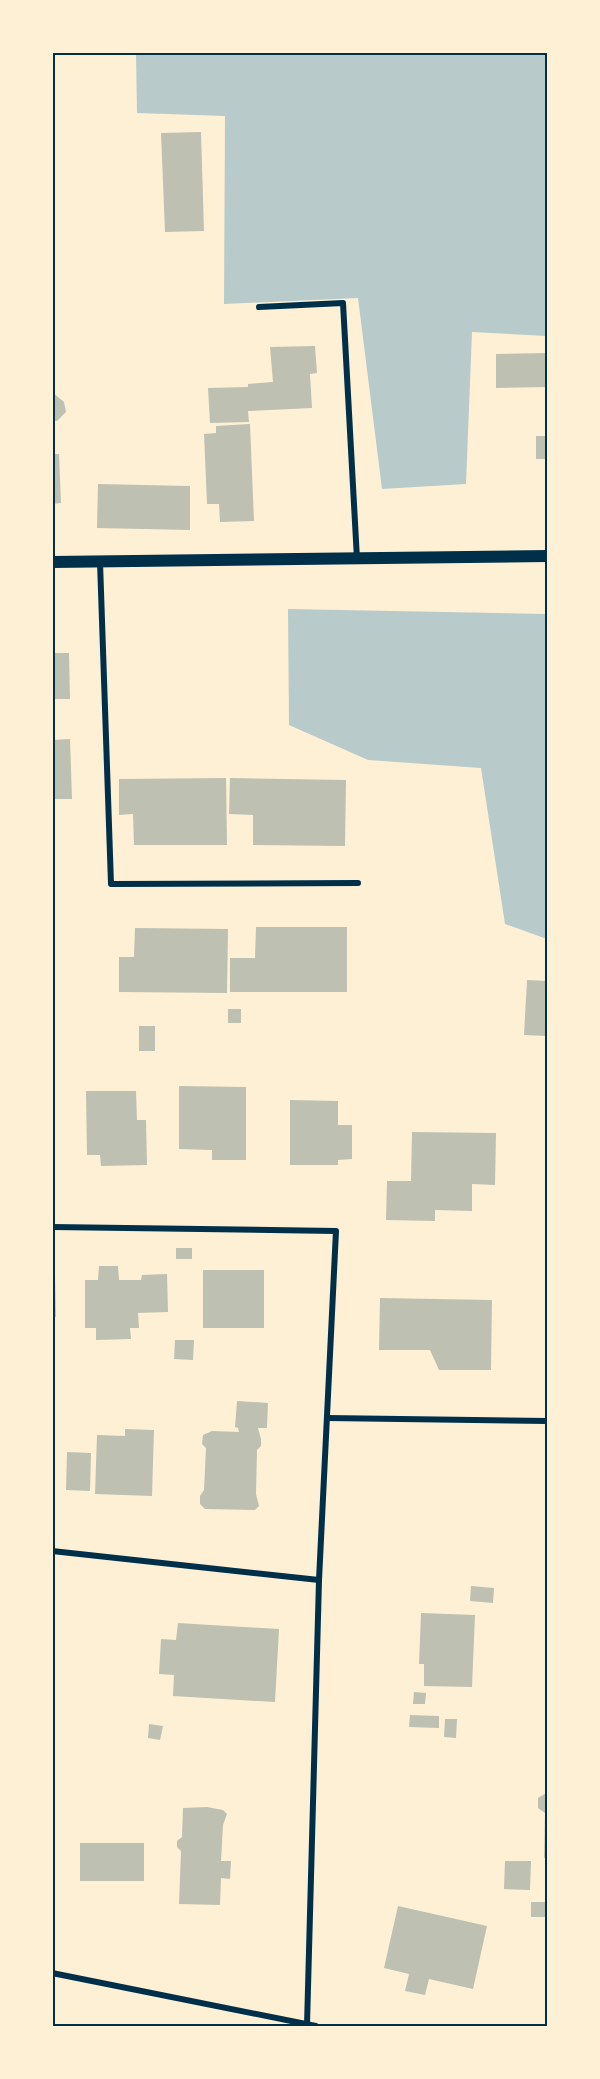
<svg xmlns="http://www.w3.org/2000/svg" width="600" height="2079" font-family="Roboto,sans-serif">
<rect width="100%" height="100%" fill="#fdf0d5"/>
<!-- green -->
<g fill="#b9caca">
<path d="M136 53H547V336L472 332 466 484 382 489 358 298 224 304 225 116 137 113Z"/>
<path d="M288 609 547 614V939L505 924 481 768 368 760 289 725Z"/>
</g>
<!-- building -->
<g fill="#bec0b2">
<path d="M201 132 204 231 165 232 161 133Z"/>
<path d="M315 346 317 373 310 374 312 408 248 411 249 422 210 423 208 388 248 387V384L273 382 270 347Z"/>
<path d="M548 353V387L496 388V354Z"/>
<path d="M52 392 64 402 66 412 57 421H52Z"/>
<path d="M250 424 254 521 220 522 219 504H207L204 434 216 433V426Z"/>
<rect x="536" y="436" width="12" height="23"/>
<path d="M52 454H59L61 503 52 504Z"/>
<path d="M98 484 190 486V530L97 528Z"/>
<path d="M52 653H69L70 699H52Z"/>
<path d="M70 739 72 799H52V740Z"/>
<path d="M226 778 227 845H134L133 814 119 815V779Z"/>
<path d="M230 778 346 780 345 846 253 845V815L229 814Z"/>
<path d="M256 927H347V992H230V958H255Z"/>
<path d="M135 928 228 929 227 993 119 992V957H134Z"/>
<path d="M527 980 548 981V1036L524 1035Z"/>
<rect x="228" y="1009" width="13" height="14"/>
<rect x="139" y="1026" width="16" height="25"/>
<path d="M179 1086 246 1087V1160H212V1150L179 1149Z"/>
<path d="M86 1091H136L137 1120H146L147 1165 101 1166 100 1155H87Z"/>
<path d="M290 1100 338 1101V1125H352V1159L338 1160V1165H290Z"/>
<path d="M412 1132 496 1133 495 1185 472 1184V1211L435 1210V1221L386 1220 387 1181H411Z"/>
<rect x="176" y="1248" width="16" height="11"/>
<path d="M99 1266H118L119 1280H141L142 1275 167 1274 168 1312 138 1313 139 1328H130L131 1339 96 1340V1328H85V1280H98Z"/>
<rect x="203" y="1270" width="61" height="58"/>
<path d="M52 1276H55L56 1317H52Z"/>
<path d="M380 1298 492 1300 491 1370H439L430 1350H379Z"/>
<path d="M175 1340H194L193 1360 174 1359Z"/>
<path d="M237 1401 268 1403 267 1428H258L261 1439V1446L257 1450 256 1494 259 1506 255 1510 205 1509 200 1504V1496L204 1490 206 1448 202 1444 203 1435 212 1431 239 1432 238 1428 235 1427Z"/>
<path d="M125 1429 154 1430 152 1496 95 1494 97 1435 125 1436Z"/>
<path d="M67 1452 91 1453 90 1491 66 1490Z"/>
<path d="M471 1586 494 1588 493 1603 470 1601Z"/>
<path d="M421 1613 475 1615 472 1687 424 1686V1664H419Z"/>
<path d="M178 1623 279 1629 275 1702 173 1696 174 1675 159 1674 161 1639 176 1640Z"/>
<path d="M414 1692 426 1693 425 1704H413Z"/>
<path d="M410 1715 439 1716V1728L409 1727Z"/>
<path d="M445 1719H457L456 1738 444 1737Z"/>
<path d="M149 1724 163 1726 160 1740 148 1738Z"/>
<path d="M548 1792V1858H544L545 1813 538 1808V1798Z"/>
<path d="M207 1807 223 1810 227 1814 223 1825 221 1861H231L230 1879 221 1878 220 1905 179 1904 181 1851 177 1847V1841L182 1837 183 1808Z"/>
<rect x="80" y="1843" width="64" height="38"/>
<path d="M505 1861H531L530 1890 504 1889Z"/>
<rect x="531" y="1902" width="17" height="15"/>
<path d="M398 1906 487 1926 473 1989 429 1979 425 1995 405 1991 409 1974 384 1968Z"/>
</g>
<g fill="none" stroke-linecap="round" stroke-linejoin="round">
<!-- minor -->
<g stroke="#003049" stroke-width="6">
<path d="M259 307 343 303 357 559"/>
<path d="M100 562 111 884 358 883"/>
<path d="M52 1227 336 1231 319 1580 307 2025"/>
<path d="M327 1418 548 1421"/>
<path d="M52 1551 319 1580"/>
<path d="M52 1973 316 2026"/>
</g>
<!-- secondary -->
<path stroke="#003049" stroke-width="12" d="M52 562 548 556"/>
</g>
<!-- border -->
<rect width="600" height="2079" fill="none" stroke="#fdf0d5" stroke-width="108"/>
<rect x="54" y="54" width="492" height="1971" fill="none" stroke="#003049" stroke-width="2"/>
</svg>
